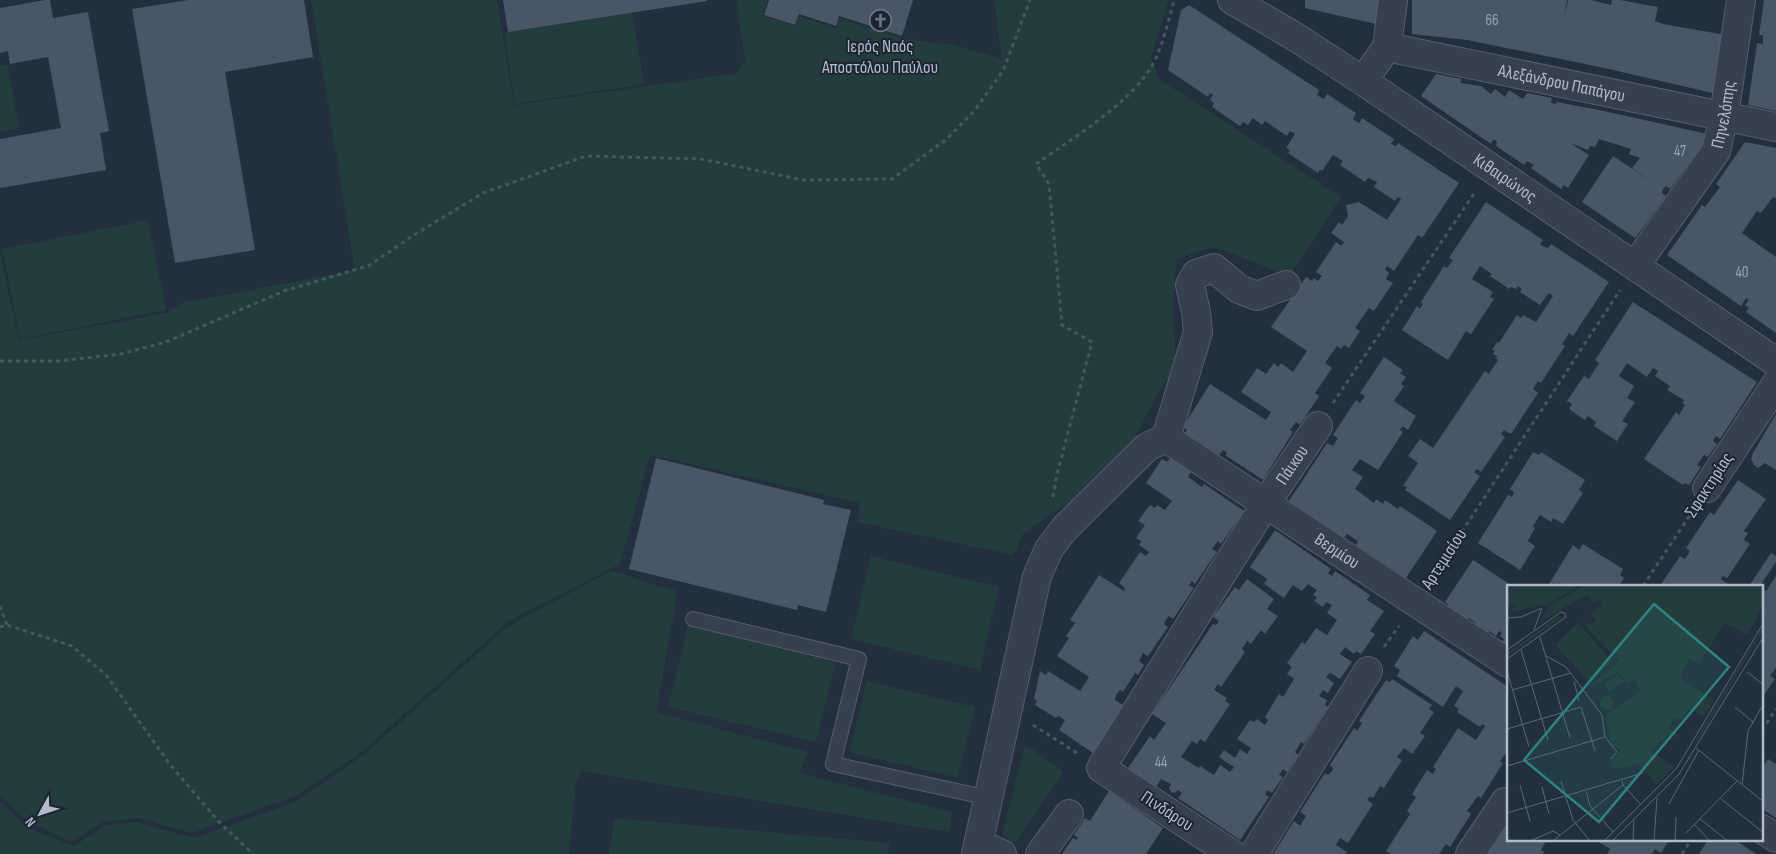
<svg xmlns="http://www.w3.org/2000/svg" width="1776" height="854" font-family="'Sofia Sans Condensed',sans-serif">
<rect width="100%" height="100%" fill="#222f3d"/>
<!-- green -->
<g fill="#243c3e">
<path d="M311 0H497L514 105 737 73 745 61 736 0H768L763 16 796 26 799 16 836 28 839 18 901 38 953 45 1002 59 994 0H1169L1151 57 1159 79 1341 197 1290 276 1214 247 1177 259 1173 302 1176 368 1158 393 1129 449 1074 499 1023 534 1013 555 857 522 860 503 650 455 620 564 509 621 359 754 295 796 192 833 138 818 103 822 72 842 29 822 0 795V251L19 340 166 313 182 303 355 270Z"/>
<path d="M632 13 644 84 515 104 504 32Z"/>
<path d="M8 65 19 128 0 132V66Z"/>
<path d="M148 220 166 310 20 339 2 249Z"/>
<path d="M871 556 999 587 980 670 851 639Z"/>
<path d="M611 571 676 591 675 608 656 712 808 752 800 773 952 812 950 832 582 771 576 783 569 854H0V802L27 827 74 846 106 825 137 822 194 838 297 801 366 753 510 625Z"/>
<path d="M688 626 836 662 816 742 668 707Z"/>
<path d="M867 681 975 707 958 778 849 752Z"/>
<path d="M1025 744 1064 772 1015 843 1002 835Z"/>
<path d="M614 818 890 843 888 854H609Z"/>
</g>
<!-- building -->
<g fill="#485666">
<path d="M45 0H50L53 18 88 12 109 131 100 133 106 170 0 188V139L61 128 48 57 10 64 8 51 0 53V8Z"/>
<path d="M188 0H304L313 57 225 72 255 250 175 263 132 9Z"/>
<path d="M503 0H707V1L508 32Z"/>
<path d="M769 0H913L902 36 839 16 836 26 799 14 795 25 764 15Z"/>
<path d="M1305 0H1380L1376 24 1305 8Z"/>
<path d="M1412 0H1567L1564 18 1568 0H1591L1611 5 1612 0H1620L1658 7 1655 21 1663 24 1726 35 1717 94 1600 67 1467 40 1412 34Z"/>
<path d="M1764 0H1776V111L1748 105 1757 43 1763 44V35H1759Z"/>
<path d="M1189 5 1319 90 1317 95 1320 97 1324 99 1327 94 1356 113 1353 119 1359 123 1362 118 1394 139 1391 144 1396 146 1398 143 1459 183 1422 238 1418 235 1394 271 1387 266 1385 269 1389 273 1386 279 1393 283 1374 311 1369 308 1355 328 1360 331 1349 348 1344 345 1341 349 1337 346 1325 363 1332 368 1315 393 1319 396 1300 425 1296 422 1290 430 1293 432 1263 480 1225 455 1227 453 1225 451 1223 450 1219 455 1185 433 1187 430 1183 427 1210 384 1266 420 1271 412 1241 392 1257 368 1266 374 1274 363 1278 367 1281 363 1293 372 1307 351 1271 327 1306 277 1312 281 1314 278 1318 281 1322 276 1316 272 1336 242 1341 246 1344 242 1331 233 1339 222 1342 225 1348 216 1346 205 1359 202 1387 220 1401 199 1398 197 1395 201 1374 187 1377 182 1373 180 1368 178 1365 182 1340 165 1343 161 1333 155 1322 171 1320 169 1318 173 1288 153 1290 150 1286 148 1295 134 1290 131 1287 136 1265 121 1262 125 1253 118 1248 125 1243 122 1240 126 1212 107 1214 103 1210 100 1213 95 1210 93 1208 97 1168 70 1181 10Z"/>
<path d="M1436 74 1462 79 1460 83 1481 86 1491 94 1495 89 1505 97 1509 90 1523 99 1527 93 1552 98 1551 103 1556 104 1557 102 1604 111 1703 133 1707 136 1706 140 1670 189 1666 186 1663 189 1662 193 1666 196 1635 238 1582 202 1613 156 1657 185 1632 168 1640 158 1629 154 1631 149 1599 139 1595 147 1590 146 1588 150 1570 143 1589 155 1568 188 1564 185 1561 189 1531 168 1534 165 1527 161 1524 165 1496 146 1497 142 1494 139 1491 144 1421 96Z"/>
<path d="M1745 142 1776 148V198L1773 197 1761 213 1757 211 1742 233 1776 257V333L1746 312 1749 308 1745 305 1749 300 1746 298 1741 306 1667 255 1702 205 1705 207 1720 187 1716 184Z"/>
<path d="M1486 202 1543 240 1540 244 1543 246 1548 248 1551 244 1609 282 1573 336 1569 333 1564 341 1562 344 1565 346 1541 383 1538 381 1533 389 1538 393 1511 434 1504 430 1501 434 1505 437 1481 472 1477 469 1474 472 1480 476 1450 520 1405 490 1407 487 1403 486 1418 463 1408 456 1420 439 1433 448 1485 371 1489 374 1498 360 1496 358 1497 356 1493 354 1495 351 1492 350 1497 342 1499 343 1517 315 1521 318 1523 315 1536 322 1553 296 1549 293 1540 305 1520 292 1522 289 1518 286 1516 289 1511 287 1509 289 1490 276 1492 274 1480 266 1472 279 1493 292 1490 297 1494 299 1471 334 1466 331 1448 360 1402 330 1417 306 1420 309 1423 304 1421 302 1444 266 1447 268 1453 260 1449 258Z"/>
<path d="M1633 302 1757 382 1720 439 1716 436 1713 441 1717 444 1708 457 1704 455 1697 465 1701 467 1689 485 1684 483 1683 485 1644 459 1676 412 1679 415 1685 405 1682 403 1684 400 1667 390 1670 386 1655 376 1658 371 1653 368 1647 377 1627 363 1619 376 1634 386 1627 398 1635 402 1622 421 1628 424 1617 441 1594 426 1596 422 1588 416 1585 420 1569 409 1572 404 1567 401 1584 376 1589 379 1599 363 1595 360Z"/>
<path d="M1384 357 1403 370 1400 373 1406 377 1401 384 1404 386 1394 401 1416 416 1408 430 1403 426 1400 430 1403 432 1378 470 1360 459 1352 470 1363 477 1355 489 1374 503 1376 499 1383 504 1385 500 1398 509 1400 506 1437 531 1406 578 1356 545 1358 541 1347 534 1344 538 1289 501 1327 443 1333 446 1338 438 1333 435 1356 400 1360 403 1365 396 1360 393Z"/>
<path d="M1776 414V470L1765 463 1758 468 1754 465 1751 459 1753 453Z"/>
<path d="M1533 452 1539 455 1541 452 1585 480 1579 490 1583 493 1563 524 1553 518 1551 522 1540 515 1533 526 1535 528 1528 541 1535 546 1520 570 1478 543 1508 495 1512 497 1514 492 1510 489Z"/>
<path d="M656 458 824 500 823 504 851 510 826 612 798 605 797 610 629 569Z"/>
<path d="M1170 458 1191 472 1188 477 1202 487 1204 484 1244 511 1221 544 1218 541 1212 549 1217 552 1195 584 1192 581 1189 585 1194 588 1173 619 1169 616 1166 619 1164 624 1168 627 1148 656 1143 653 1139 661 1144 665 1138 675 1135 673 1123 692 1120 690 1116 695 1115 700 1124 706 1093 753 1059 730 1065 720 1058 716 1056 718 1035 705 1037 700 1034 699 1040 671 1046 675 1048 671 1080 691 1089 677 1057 656 1069 638 1066 636 1075 623 1070 620 1099 575 1124 591 1125 588 1119 583 1140 552 1146 556 1149 552 1139 545 1141 541 1136 538 1145 525 1138 521 1150 505 1155 508 1157 505 1165 510 1172 501 1146 483 1162 459 1167 462Z"/>
<path d="M1738 480 1766 499 1744 531 1748 533 1744 540 1750 544 1727 578 1723 576 1721 579 1731 586H1660L1680 556 1685 559 1690 551 1686 548 1710 512 1714 515Z"/>
<path d="M1275 530 1331 569 1328 573 1332 576 1335 571 1370 595 1367 600 1384 611 1370 631 1375 634 1361 654 1356 651 1354 654 1345 647 1340 654 1352 662 1340 679 1330 673 1326 677 1334 683 1328 693 1323 690 1319 696 1327 700 1325 705 1328 707 1304 744 1301 742 1295 752 1298 755 1287 772 1283 769 1279 775 1283 777 1272 793 1268 790 1265 794 1269 797 1240 840 1178 798 1182 793 1178 790 1175 793 1171 792 1169 788 1171 784 1161 779 1156 787 1128 768 1150 736 1154 740 1166 723 1152 714 1213 624 1216 625 1219 621 1213 617 1235 587 1239 590 1247 579 1274 599 1267 609 1278 616 1265 634 1261 630 1251 644 1247 641 1242 649 1245 652 1221 687 1218 684 1214 690 1227 698 1225 701 1230 704 1205 742 1200 739 1197 744 1192 741 1181 757 1199 768 1200 766 1214 775 1220 765 1230 772 1234 767 1219 757 1224 750 1235 758 1240 749 1247 754 1251 748 1237 739 1250 720 1254 722 1257 719 1265 725 1268 720 1265 717 1279 694 1283 697 1294 679 1287 674 1292 667 1287 663 1302 642 1305 644 1316 628 1327 635 1337 620 1327 613 1332 605 1326 602 1323 607 1314 601 1317 597 1313 595 1317 590 1308 584 1302 591 1293 585 1284 598 1264 584 1267 579 1250 567Z"/>
<path d="M1583 544 1623 569 1620 575 1624 578 1619 586H1552L1549 584 1573 545 1579 550Z"/>
<path d="M1771 553 1776 556V562L1760 586H1749Z"/>
<path d="M1473 560 1512 586H1508V651L1506 649 1507 646 1502 642 1504 639 1500 636 1502 633 1499 631 1496 636 1489 631 1488 634 1475 625 1476 623 1469 618 1466 621 1446 607 1448 604 1445 602Z"/>
<path d="M1776 576V668L1770 676 1775 679 1762 698V616L1765 612 1762 610V588L1766 591Z"/>
<path d="M1424 631 1508 687V752L1507 751 1503 757 1500 761 1503 763 1481 798 1478 796 1467 811 1471 814 1450 847 1446 844 1439 854H1391L1386 851 1410 814 1407 811 1416 797 1412 794 1427 770 1433 774 1436 769 1433 767 1458 728 1476 740 1485 726 1482 724 1480 727 1457 712 1459 709 1454 706 1463 691 1456 686 1443 707 1397 676 1400 670 1394 666 1413 636 1418 640Z"/>
<path d="M1392 679 1432 705 1429 709 1434 712 1420 733 1425 736 1412 754 1404 748 1397 757 1402 760 1384 788 1380 786 1373 798 1370 796 1367 800 1373 804 1348 843 1340 838 1336 845 1347 852 1345 854H1273L1294 821 1300 826 1306 816 1300 812 1325 773 1328 775 1332 771 1333 768 1330 765 1354 728 1357 731 1362 723 1359 721 1386 680 1390 682Z"/>
<path d="M1768 759 1776 764V818L1762 809V768Z"/>
<path d="M1109 791 1163 828 1146 854H1062L1073 838 1076 840 1078 838 1074 835 1085 818 1090 821Z"/>
<path d="M1506 824 1508 825V840H1543L1545 843 1541 850 1544 852 1543 854H1486Z"/>
<path d="M1600 840H1669L1661 853 1655 849 1652 854H1607L1610 849 1599 842Z"/>
<path d="M1708 840H1735L1756 854H1699Z"/>
</g>
<g fill="none" stroke-linecap="round" stroke-linejoin="round">
<defs>
<path id="service" d="M693 619 859 659 833 764 989 798"/>
<g id="minor">
<path id="s1" d="M1232 0 1294 36 1363 81 1776 362"/>
<path d="M1387 47 1393 0"/>
<path id="s2" d="M1363 81 1387 47 1776 127"/>
<path id="s3" d="M1635 266 1716 151 1724 116 1741 0"/>
<path id="s4" d="M1166 438 1508 663"/>
<path d="M1707 488 1776 384"/>
<path d="M1762 829 1776 838"/>
<path d="M979 844 1002 854"/>
<path d="M976 854 1037 576 1049 549 1065 528 1147 447 1166 438 1198 332 1196 312 1190 285 1196 274 1214 268 1239 289 1257 296 1286 285"/>
<path d="M1040 854 1069 814"/>
<path id="s5" d="M1232 854 1101 768 1266 503 1318 426"/>
<path d="M1254 854 1368 671"/>
<path d="M1470 854 1505 802"/>
</g>
</defs>
<!-- service casing -->
<use href="#service" stroke="#545f6b" stroke-width="16"/>
<!-- minor casing -->
<use href="#minor" stroke="#545f6b" stroke-width="30"/>
<!-- path -->
<g stroke="#42595b" stroke-width="3" stroke-dasharray="4 4" stroke-linecap="butt">
<path d="M0 361H58L121 354 166 342 284 291 370 265 414 235 483 193 586 156 701 159 803 180 892 179 947 139 975 110 1003 71 1030 0"/>
<path d="M1333 403 1475 192"/>
<path d="M1053 497 1057 474 1092 342 1062 325 1049 184 1036 164C1074 137 1136 101 1156 58 1164 40 1169 19 1174 0"/>
<path d="M1431 579 1620 290"/>
<path d="M1643 586 1692 512"/>
<path d="M0 606 7 625"/>
<path d="M0 627 7 625 72 646 106 675 172 767 220 823 253 854"/>
<path d="M1384 647 1399 626"/>
<path d="M1033 725 1077 753"/>
<path d="M1762 730 1776 709"/>
<path d="M1682 854 1691 840"/>
</g>
<!-- service -->
<use href="#service" stroke="#36414d" stroke-width="14"/>
<!-- minor -->
<use href="#minor" stroke="#36414d" stroke-width="28"/>
</g>
<!-- icons -->
<defs>
<symbol id="church-ring" viewBox="-11 -11 22 22"><circle r="9.5" fill="#1b2632" stroke="#6b7280" stroke-width="1.5"/><path d="M-1.2-6h2.4v3.5h3.3v2.4h-3.3V6h-2.4V-.1h-3.3v-2.4h3.3Z" fill="#6b7280"/></symbol>
</defs>
<g fill-rule="evenodd">
<use href="#church-ring" x="868" y="8" width="25" height="25"/>
</g>
<g text-anchor="middle" dominant-baseline="central" stroke-width="4" stroke-linejoin="round" paint-order="stroke">
<!-- number labels -->
<g font-size="15" fill="#97a2b0">
<text x="1492" y="20">66</text>
<text x="1680" y="151">47</text>
<text x="1742" y="272">40</text>
<text x="1161" y="762">44</text>
</g>
<!-- poi labels -->
<g font-size="18" fill="#b1bcc8" stroke="#1b2632">
<text x="880" y="46">Ιερός Ναός<tspan x="880" dy="21">Αποστόλου Παύλου</tspan></text>
</g>
<!-- street labels -->
<g font-size="18" fill="#b1bcc8" stroke="#1b2632">
<text stroke="none"><textPath href="#s2" startOffset="220">Αλεξάνδρου Παπάγου</textPath></text>
<text stroke="none"><textPath href="#s3" startOffset="178">Πηνελόπης</textPath></text>
<text stroke="none"><textPath href="#s1" startOffset="326">Κιθαιρώνος</textPath></text>
<text stroke="none"><textPath href="#s5" startOffset="515">Πάικου</textPath></text>
<text transform="translate(1709 485) rotate(-57)">Σφακτηρίας</text>
<text stroke="none"><textPath href="#s4" startOffset="205">Βερμίου</textPath></text>
<text transform="translate(1444 559) rotate(-57)">Αρτεμισίου</text>
<text transform="translate(1167 811) rotate(33)">Πινδάρου</text>
</g>
</g>
<!-- overview -->
<g transform="translate(1507 585)">
<rect width="256" height="256" fill="#222f3d"/>
<path d="M0 0H74L42 19 1 27 9 20 0 21ZM77 0H256V20L241 50 217 38 192 79 182 74 173 93 208 115 197 132 182 124 174 136 167 132 162 143 173 151 167 152 164 148 144 165 167 182 150 200 132 179 106 185 103 175 113 166 103 158 99 130 134 106 127 94 121 98 111 87 79 104 112 76 77 40 89 36 83 27 96 18 92 15 86 18 81 10 75 12 32 38 43 20ZM53 30 54 33 0 71V68ZM71 38 105 76 83 98 48 60ZM256 41V46L190 157 188 156ZM111 89 117 96 103 107 97 99ZM93 118a7 7 0 1 1 14 0a7 7 0 1 1-14 0Z" fill="#243c3e"/>
<path fill="none" stroke="#5b6775" stroke-width="1" d="M0 33 14 32 35 23 27 45M33 52 63 153M0 65 54 27 58 28 59 32 0 74M14 65 41 155M38 70 59 82 95 130 98 152 110 167 103 174M0 86 22 162M240 87 257 100M67 96 72 116M5 105 64 88M228 122 246 137M0 144 74 122 88 166M189 163 257 217M0 181 98 152M54 196 66 235 83 256M13 200 23 236M116 200 134 220M235 200 241 146 257 118M35 202 42 229M79 206 83 221 106 247M214 214 257 248M162 219 192 165M0 228 136 188M193 234 221 256M187 239 203 256M179 248 230 196M23 256 46 246 53 250M46 256 116 200 115 195M97 256 169 184 257 37M105 256 172 189 257 51M126 256 127 235M147 256 150 213M168 256 169 232"/>
<path fill="#2f8480" fill-opacity="0.15" stroke="#2f8480" stroke-width="2.5" d="M147 19 222 82 92 237 17 175Z"/>
<rect width="256" height="256" fill="none" stroke="#b1bcc8" stroke-width="2.5"/>
</g>
<!-- north arrow -->
<g transform="translate(40 814) rotate(230)" stroke="#1b2632" stroke-width="4" paint-order="stroke">
<path d="M0-4L9 19L0 12L-9 19Z" fill="#b1bcc8"/>
<text y="-8" font-size="14" font-weight="bold" text-anchor="middle" fill="#b1bcc8">N</text>
</g>
</svg>
